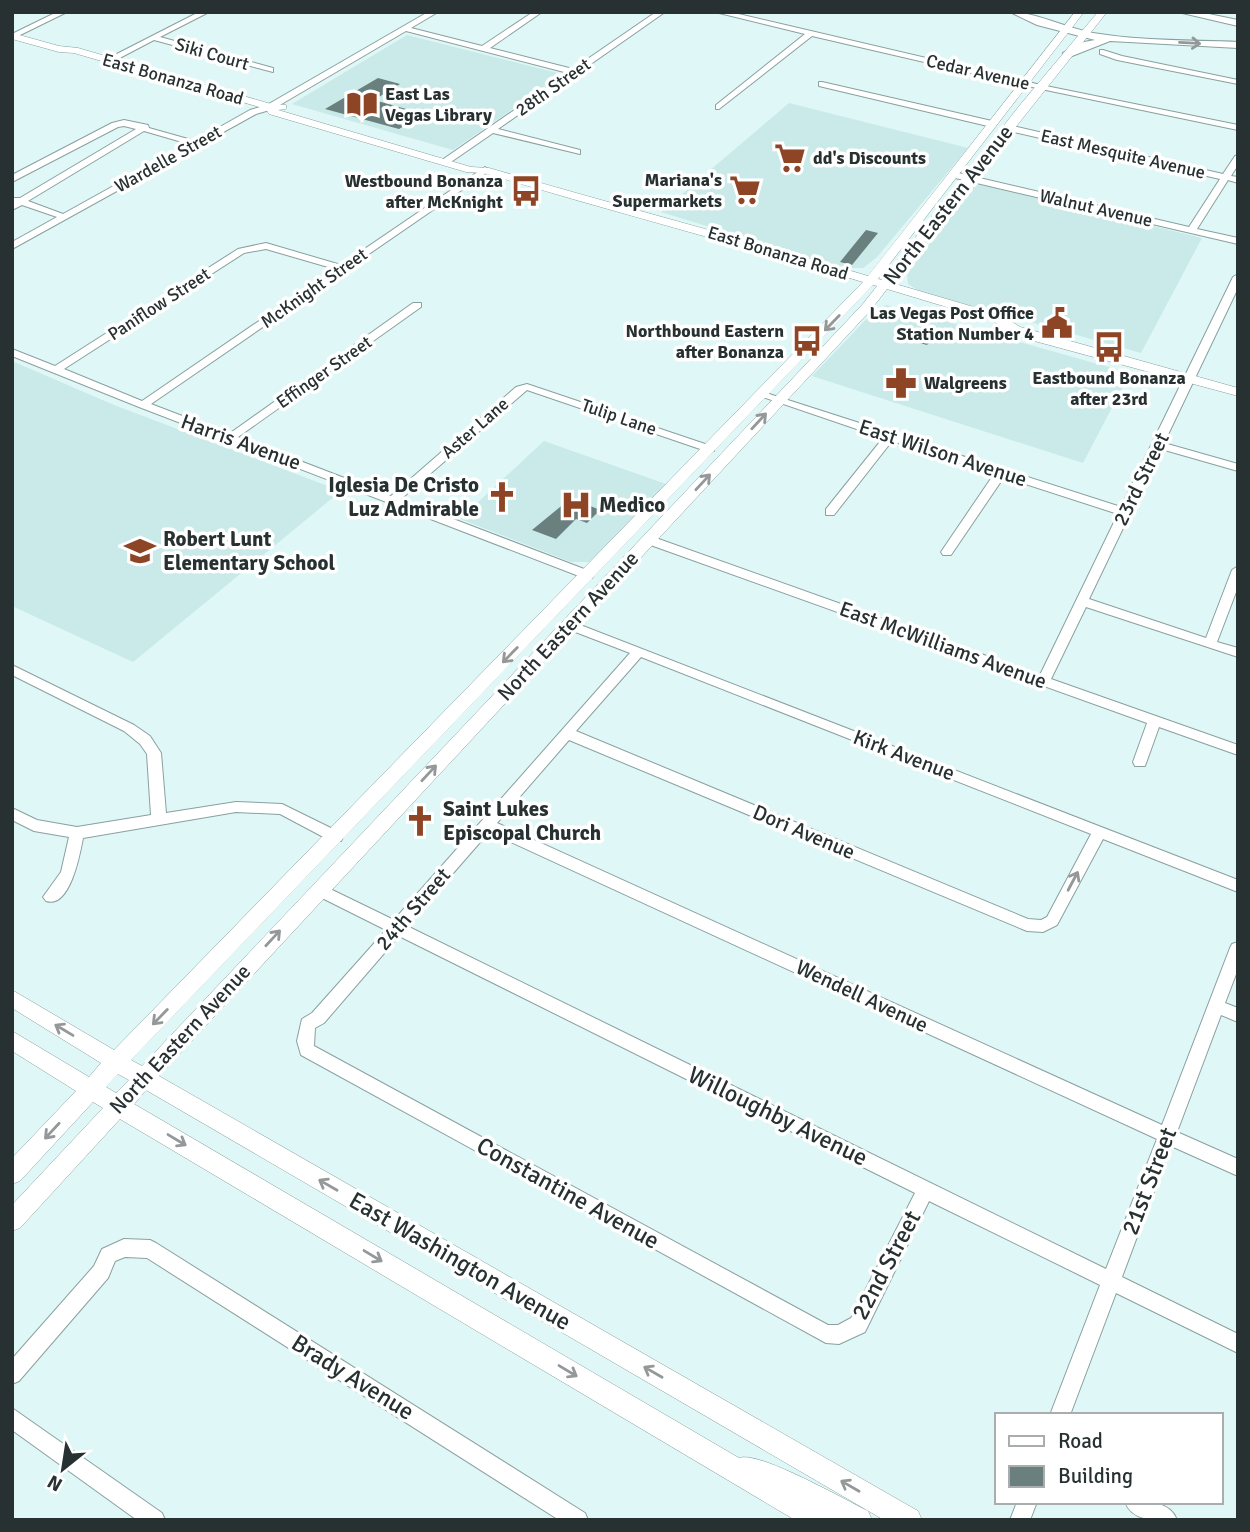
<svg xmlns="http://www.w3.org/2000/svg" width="1250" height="1532" font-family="Signika,sans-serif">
<rect width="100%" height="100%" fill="#dff7f6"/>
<!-- built -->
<g fill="#c9eae8">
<path d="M407 35 558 73 561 76 453 150 292 104Z"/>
<path d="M789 103 968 148 877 257 863 268H842L661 212Z"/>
<path d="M980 184 1202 238 1141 353 919 291 908 284 907 274 973 186Z"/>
<path d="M886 305 891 306 1130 373 1083 463 812 376 876 309Z"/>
<path d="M12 361 114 405 341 491 133 662 12 606Z"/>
<path d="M544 441 666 484 590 562H571L460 519Z"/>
</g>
<!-- building -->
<g fill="#6a807f">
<path d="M378 78 400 84 374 100 424 114 399 129 325 109Z"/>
<path d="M866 230 878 233 852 265 840 262Z"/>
<path d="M919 328 937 333 927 345 909 340Z"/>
<path d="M571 498 600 510 587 523 576 519 556 539 532 530Z"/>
</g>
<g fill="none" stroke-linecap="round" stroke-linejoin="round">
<defs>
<g id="minor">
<path d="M57 12H67L12 39V34Z"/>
<path d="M199 12H209L160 37 273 68V72L154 40 112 62 105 60Z"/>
<path d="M428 12H438L411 28 482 46 533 12H542L490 48 573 69 656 12H665L498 129 580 150V154L493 133 448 164H442V160L568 73 406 31 273 109 256 114 12 249V242L57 217 22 205 12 210 13 198H20L136 129 124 126 118 127 12 182V175L112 123 124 120 148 125 149 128 195 141 250 110 267 105ZM144 131 189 144 63 214 28 201Z"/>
<path d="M715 12H730L1041 85 1238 125V130L1041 89 812 36 719 109H716V105L805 34Z"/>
<path d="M1103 50 1122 56 1238 80V84L1117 60 1100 54V50Z"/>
<path d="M822 82 992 121 996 124 992 127 819 86V82Z"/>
<path d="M1008 125 1223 174 1235 156 1238 155V165L1231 176 1238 177V183L1228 180 1197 229 1238 238V244L951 177 950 175 954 172 1189 227 1220 179 1005 130V126Z"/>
<path d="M485 167 489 170 488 172 151 404 229 434 413 303H421V307L238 437 391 496 516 387 527 384 714 447V451H706L527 390 401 499 592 572 594 575 592 578H584L139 407 12 356V349L55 366 238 249 266 243 341 265ZM266 249 335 269 142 401 64 369 244 253Z"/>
<path d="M1238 274V288L1164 443 1238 464V471L1161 449 1089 599 1206 638 1232 570 1238 566V587L1217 642 1238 648V657L1086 607 1051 679 1238 745V755L1159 727 1145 766H1135L1133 762 1147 723 645 543 643 540 649 536 653 537 1040 675 1118 514 1004 477 951 555H943L941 552 994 474 892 441 834 515H826V509L883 438 757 395 758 393H766L1121 507 1233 277Z"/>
<path d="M570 621 1238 880V892L1103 839 1057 925 1043 932 1027 931 569 740 497 823 1162 1125 1230 948 1232 944 1238 942V969L1225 1003 1238 1008V1022L1221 1015 1177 1132 1238 1159V1176L1171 1146 1122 1277 1238 1334V1353L1116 1293 1070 1415H1050L1100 1285 929 1201 865 1332 839 1344 826 1343 301 1055 297 1041 302 1019 312 1013 386 930 314 894 311 890 314 886H324L394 920 630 653 565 628 564 625 565 622ZM641 657 1091 834 1047 917 1041 920 1028 919 576 731ZM489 832 1157 1139 1106 1269 407 926ZM399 936 915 1193 851 1318 838 1325H828L314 1046 315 1028 324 1023Z"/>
<path d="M12 665 134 725 150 736 161 753 166 813 236 802 282 804 341 833 343 837 341 841H331L280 814 236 812 83 838C80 854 70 909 46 901L43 897 61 872 69 837 34 831 12 820V808L37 820 77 827 151 815 147 754 140 744 124 731 12 675Z"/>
<path d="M124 1239 150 1240 156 1243 585 1513 588 1520H559L147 1258 125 1257 115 1261 108 1278 19 1381 12 1384V1359L94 1266 102 1249Z"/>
<path d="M12 1408 162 1513 165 1520H137L12 1430Z"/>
<path d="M1017 1502H1037L1030 1520H1010Z"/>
<path d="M1125 1502C1143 1502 1169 1499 1177 1520 1159 1520 1133 1523 1125 1502Z"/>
</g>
<path id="major" d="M1075 12H1084L878 279 882 280 1020 105 1098 12H1107L892 283 1001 315 1020 327 1238 388V396L1001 332 999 329 1001 326 993 321 887 289 870 311 159 1076 918 1511 922 1520H884L146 1090 134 1104 739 1458C758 1450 845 1500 868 1511L872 1520H795L120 1119 20 1228 12 1231V1205L103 1108 93 1102 20 1181 12 1184V1158L76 1091 12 1051V1031L89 1077 101 1063 12 1008V990L114 1050 863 282C737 244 610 211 484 173L466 172 269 114 266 109 74 53 59 52 12 39V33L59 46 78 48 271 104 286 105V109L278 110 471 167 489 168C615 205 742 238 868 276ZM873 285 877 286 862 305 142 1066 131 1060ZM118 1074 129 1080 116 1093 106 1087Z"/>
<g id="highway">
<path d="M1010 12C1035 12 1066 28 1093 33 1140 41 1190 40 1238 42V48L1110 41 1067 58 1063 57V53L1084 42 1095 40 1037 25Z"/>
<path d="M1178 12H1199L1238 20V26Z"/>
</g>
</defs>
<!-- minor casing -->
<use href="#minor" stroke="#89a09f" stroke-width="2"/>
<!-- major casing -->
<use href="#major" stroke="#89a09f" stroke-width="1"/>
<!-- highway casing -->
<use href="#highway" stroke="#89a09f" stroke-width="2"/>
<!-- minor -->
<use href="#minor" fill="#fff" fill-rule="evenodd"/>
<!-- major -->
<use href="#major" fill="#fff" fill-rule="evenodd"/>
<!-- highway -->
<use href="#highway" fill="#fff" fill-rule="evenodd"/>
</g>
<!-- one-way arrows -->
<defs><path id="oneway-shaft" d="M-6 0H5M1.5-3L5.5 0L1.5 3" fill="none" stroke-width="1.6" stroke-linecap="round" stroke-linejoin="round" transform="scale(1.75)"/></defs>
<g stroke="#949898">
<use href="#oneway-shaft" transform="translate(1190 43) rotate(3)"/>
<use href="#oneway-shaft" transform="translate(832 323) rotate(134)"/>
<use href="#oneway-shaft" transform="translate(759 421) rotate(-47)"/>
<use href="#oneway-shaft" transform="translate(703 482) rotate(-47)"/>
<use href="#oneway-shaft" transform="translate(510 655) rotate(134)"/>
<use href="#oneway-shaft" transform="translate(429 773) rotate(-47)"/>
<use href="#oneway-shaft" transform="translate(1073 881) rotate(-62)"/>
<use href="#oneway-shaft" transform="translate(273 938) rotate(-47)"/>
<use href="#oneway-shaft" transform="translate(160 1017) rotate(134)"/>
<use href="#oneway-shaft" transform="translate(64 1030) rotate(-149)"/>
<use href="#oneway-shaft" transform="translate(52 1131) rotate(133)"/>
<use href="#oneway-shaft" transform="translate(177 1140) rotate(31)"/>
<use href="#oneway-shaft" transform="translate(328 1185) rotate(-150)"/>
<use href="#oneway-shaft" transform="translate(373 1256) rotate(31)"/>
<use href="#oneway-shaft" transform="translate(568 1371) rotate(31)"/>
<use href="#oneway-shaft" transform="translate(653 1372) rotate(-150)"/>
<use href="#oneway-shaft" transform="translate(850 1486) rotate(-150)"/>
</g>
<!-- icons -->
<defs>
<symbol id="library-bare" viewBox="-9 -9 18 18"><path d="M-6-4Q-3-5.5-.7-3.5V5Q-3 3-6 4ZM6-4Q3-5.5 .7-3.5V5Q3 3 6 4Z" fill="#8d4525" stroke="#fff" stroke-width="2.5" paint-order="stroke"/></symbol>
<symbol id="supermarket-bare" viewBox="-9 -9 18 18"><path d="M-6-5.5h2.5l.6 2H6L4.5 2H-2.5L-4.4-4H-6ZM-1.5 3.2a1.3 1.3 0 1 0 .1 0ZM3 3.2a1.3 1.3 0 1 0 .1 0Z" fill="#8d4525" stroke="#fff" stroke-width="2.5" paint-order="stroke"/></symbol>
<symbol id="bus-bare" viewBox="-9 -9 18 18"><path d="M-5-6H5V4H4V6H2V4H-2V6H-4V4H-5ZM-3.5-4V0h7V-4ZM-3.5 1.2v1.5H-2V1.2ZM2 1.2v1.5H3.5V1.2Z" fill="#8d4525" stroke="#fff" stroke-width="2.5" paint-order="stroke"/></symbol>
<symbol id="civic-bare" viewBox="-9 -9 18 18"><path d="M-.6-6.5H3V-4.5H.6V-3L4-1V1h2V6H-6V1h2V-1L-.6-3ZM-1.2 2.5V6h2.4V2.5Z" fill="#8d4525" stroke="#fff" stroke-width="2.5" paint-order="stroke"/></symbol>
<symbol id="pharmacy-bare" viewBox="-9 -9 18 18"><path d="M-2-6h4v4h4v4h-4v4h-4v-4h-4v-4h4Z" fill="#8d4525" stroke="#fff" stroke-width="2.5" paint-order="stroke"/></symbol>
<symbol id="church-bare" viewBox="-9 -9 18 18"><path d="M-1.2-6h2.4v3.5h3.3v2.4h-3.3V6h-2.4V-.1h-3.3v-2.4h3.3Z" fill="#8d4525" stroke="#fff" stroke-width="2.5" paint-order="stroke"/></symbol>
<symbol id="hospital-bare" viewBox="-9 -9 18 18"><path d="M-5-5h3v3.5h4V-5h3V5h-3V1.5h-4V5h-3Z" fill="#8d4525" stroke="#fff" stroke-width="2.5" paint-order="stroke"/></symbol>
<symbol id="school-bare" viewBox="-9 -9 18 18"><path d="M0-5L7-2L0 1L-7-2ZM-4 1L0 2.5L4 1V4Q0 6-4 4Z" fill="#8d4525" stroke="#fff" stroke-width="2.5" paint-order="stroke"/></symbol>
</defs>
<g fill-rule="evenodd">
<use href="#library-bare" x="340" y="82" width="44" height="44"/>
<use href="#supermarket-bare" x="768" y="136" width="44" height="44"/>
<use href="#supermarket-bare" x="723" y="168" width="44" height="44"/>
<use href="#bus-bare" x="504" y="169" width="44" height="44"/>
<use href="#civic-bare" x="1035" y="301" width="44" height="44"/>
<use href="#bus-bare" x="785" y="319" width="44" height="44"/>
<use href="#bus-bare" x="1087" y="325" width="44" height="44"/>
<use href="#pharmacy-bare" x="879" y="361" width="44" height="44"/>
<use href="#church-bare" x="480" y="475" width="44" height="44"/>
<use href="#hospital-bare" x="554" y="483" width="44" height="44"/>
<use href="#school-bare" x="118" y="529" width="44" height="44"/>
<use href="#church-bare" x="398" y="799" width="44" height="44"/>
</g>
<g text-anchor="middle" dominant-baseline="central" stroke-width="7" stroke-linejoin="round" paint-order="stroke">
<!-- far-street labels -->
<g font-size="18" fill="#283131" stroke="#fff">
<text transform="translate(212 54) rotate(16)">Siki Court</text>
<text transform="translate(978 72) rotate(13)">Cedar Avenue</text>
<text transform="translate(173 79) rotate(16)">East Bonanza Road</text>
<text transform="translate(553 87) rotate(-35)">28th Street</text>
<text transform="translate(1123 154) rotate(13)">East Mesquite Avenue</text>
<text transform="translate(168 159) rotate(-29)">Wardelle Street</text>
<text transform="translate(1096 208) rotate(13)">Walnut Avenue</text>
<text transform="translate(778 253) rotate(17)">East Bonanza Road</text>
<text transform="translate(314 288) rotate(-35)">McKnight Street</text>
<text transform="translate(159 304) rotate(-33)">Paniflow Street</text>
<text transform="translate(324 372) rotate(-35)">Effinger Street</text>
<text transform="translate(619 417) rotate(19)">Tulip Lane</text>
<text transform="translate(475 428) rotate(-41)">Aster Lane</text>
</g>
<!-- far-poi labels -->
<g font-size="18" font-weight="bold" fill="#283131" stroke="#fff" text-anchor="end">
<text x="385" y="94" text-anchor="start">East Las<tspan x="385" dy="21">Vegas Library</tspan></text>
<text x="813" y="158" text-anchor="start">dd's Discounts</text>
<text x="722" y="180">Mariana's<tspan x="722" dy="21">Supermarkets</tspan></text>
<text x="503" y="181">Westbound Bonanza<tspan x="503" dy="21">after McKnight</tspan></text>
<text x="1034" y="313">Las Vegas Post Office<tspan x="1034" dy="21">Station Number 4</tspan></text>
<text x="784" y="331">Northbound Eastern<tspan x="784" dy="21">after Bonanza</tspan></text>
<text x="1109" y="378" text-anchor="middle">Eastbound Bonanza<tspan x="1109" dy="21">after 23rd</tspan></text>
<text x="924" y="383" text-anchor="start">Walgreens</text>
</g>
<!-- street labels -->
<g font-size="21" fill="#283131" stroke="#fff">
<text transform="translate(948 205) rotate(-52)">North Eastern Avenue</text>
<text transform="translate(241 442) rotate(20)">Harris Avenue</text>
<text transform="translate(943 453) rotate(18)">East Wilson Avenue</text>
<text transform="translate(1141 479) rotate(-64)">23rd Street</text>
<text transform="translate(568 626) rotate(-47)">North Eastern Avenue</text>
<text transform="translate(943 645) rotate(20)">East McWilliams Avenue</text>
<text transform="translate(904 755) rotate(21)">Kirk Avenue</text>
<text transform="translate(804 832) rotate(23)">Dori Avenue</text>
<text transform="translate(413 909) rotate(-49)">24th Street</text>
<text transform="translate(862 996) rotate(25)">Wendell Avenue</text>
<text transform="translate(180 1039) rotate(-47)">North Eastern Avenue</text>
</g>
<!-- poi labels -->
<g font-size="21" font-weight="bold" fill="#283131" stroke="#fff" text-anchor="start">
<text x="479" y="485" text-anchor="end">Iglesia De Cristo<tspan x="479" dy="24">Luz Admirable</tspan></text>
<text x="599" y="505">Medico</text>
<text x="163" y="539">Robert Lunt<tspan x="163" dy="24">Elementary School</tspan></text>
<text x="443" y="809">Saint Lukes<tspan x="443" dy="24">Episcopal Church</tspan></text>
</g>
<!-- near-street labels -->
<g font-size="24" fill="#283131" stroke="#fff">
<text transform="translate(778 1116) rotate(26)">Willoughby Avenue</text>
<text transform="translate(1149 1181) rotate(-69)">21st Street</text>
<text transform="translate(568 1193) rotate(29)">Constantine Avenue</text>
<text transform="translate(460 1261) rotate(30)">East Washington Avenue</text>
<text transform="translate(886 1265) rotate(-62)">22nd Street</text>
<text transform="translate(353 1377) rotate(32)">Brady Avenue</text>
</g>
</g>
<!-- border -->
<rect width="1250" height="1532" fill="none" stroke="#283131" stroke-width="28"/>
<!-- legend -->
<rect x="995" y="1413" width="228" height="91" fill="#ffffff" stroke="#a9adad" stroke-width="2"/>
<rect x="1009" y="1436" width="35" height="10" fill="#ffffff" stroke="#a9adad" stroke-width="2"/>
<text x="1058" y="1448" font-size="21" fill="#283131">Road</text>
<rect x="1009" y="1466" width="35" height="21" fill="#6a807f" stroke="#a9adad" stroke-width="2"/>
<text x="1058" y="1483" font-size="21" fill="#283131">Building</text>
<!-- north arrow -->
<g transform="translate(63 1469) rotate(210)" stroke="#ffffff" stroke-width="5" paint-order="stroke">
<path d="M0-5L12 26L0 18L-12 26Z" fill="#283131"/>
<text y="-10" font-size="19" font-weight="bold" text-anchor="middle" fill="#283131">N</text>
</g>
</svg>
